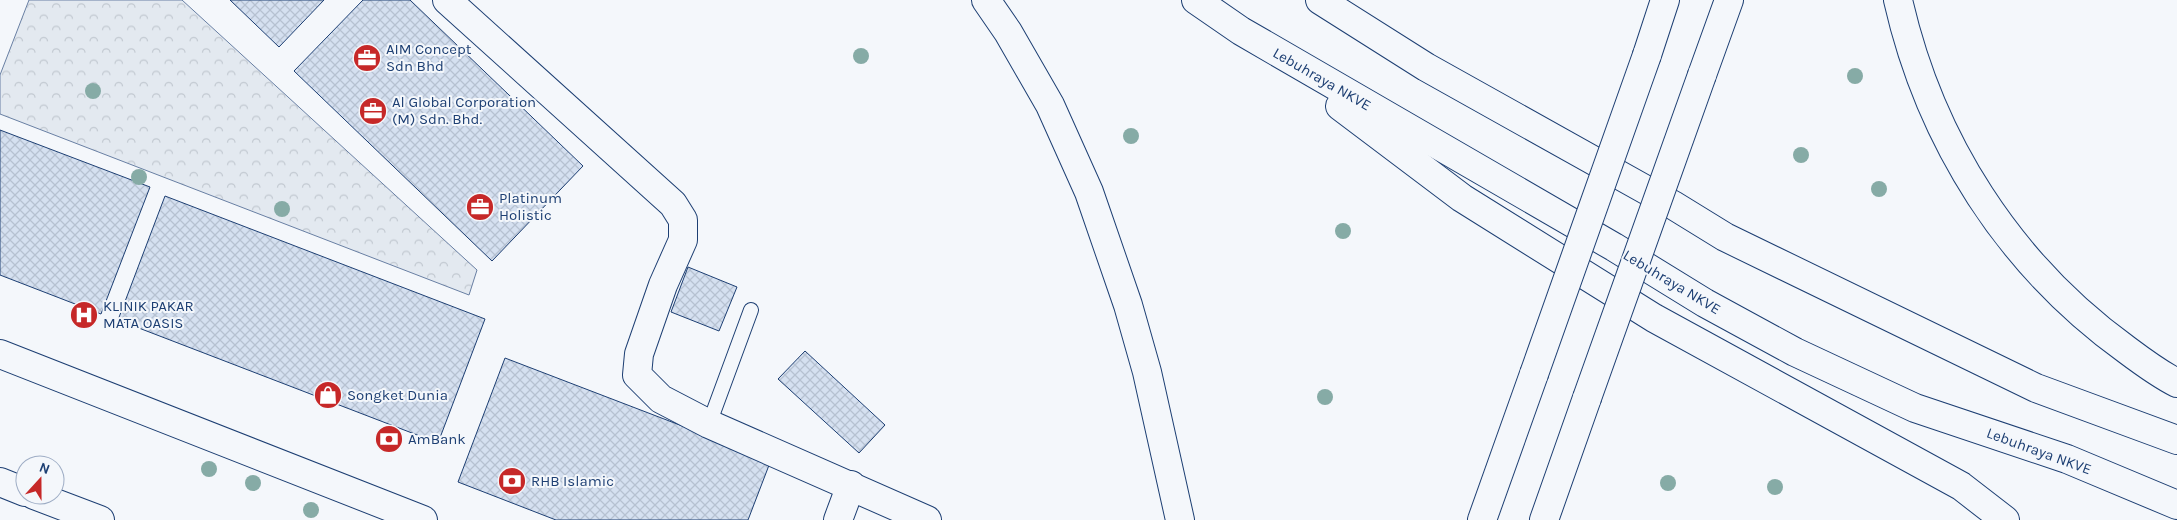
<svg xmlns="http://www.w3.org/2000/svg" width="2177" height="520" font-family="Karla,sans-serif">
<defs>
<pattern id="park-crowns" width="20" height="18" patternUnits="userSpaceOnUse" patternTransform="scale(1.25)"><rect width="20" height="18" fill="#e3e9f0"/><path d="M2 6a3 3 0 1 1 6 0M12 15a3 3 0 1 1 6 0" fill="none" stroke="#c2c9d1"/></pattern>
<pattern id="building-cross-hatch" width="8" height="8" patternUnits="userSpaceOnUse" patternTransform="scale(1.25)"><rect width="8" height="8" fill="#d5e0f0"/><path d="M0 0l8 8M0 8l8-8" fill="none" stroke="#b6c1d1"/></pattern>
</defs>
<rect width="100%" height="100%" fill="#f4f7fb"/>
<!-- park -->
<path fill="url(#park-crowns)" stroke="#687fa3" d="M29 0H182L477 270 469 295 0 114V75Z"/>
<!-- building -->
<g fill="url(#building-cross-hatch)" stroke="#1d3f73">
<path d="M230 0H324L279 47Z"/>
<path d="M363 0H410L583 166 492 261 294 71Z"/>
<path d="M0 130 150 187 101 314 0 275Z"/>
<path d="M165 196 485 319 438 443 118 320Z"/>
<path d="M688 267 737 287 719 331 671 312Z"/>
<path d="M805 351 885 425 859 453 778 379Z"/>
<path d="M505 358 771 460 748 520H556L458 482Z"/>
</g>
<g fill="none" stroke-linecap="round" stroke-linejoin="round">
<defs>
<path id="service" d="M709 424 751 310"/>
<g id="minor">
<path d="M447 0 673 204 683 220V240L663 285 639 354 637 375 661 399 709 424 927 520"/>
<path d="M0 354 423 520"/>
<path d="M838 520 851 485"/>
</g>
<g id="primary">
<path d="M0 482 25 492"/>
<path d="M34 495 100 520"/>
</g>
<g id="motorway">
<path d="M986 0 1008 32 1050 105 1089 192 1128 305 1147 372 1180 520"/>
<path d="M1196 0 1241 31 1614 247 1705 303 1795 352 1915 408 2067 459 2177 505"/>
<path d="M1320 0 1426 67 1673 205 1725 237 2036 388 2177 440"/>
<path d="M1898 0C1930 141 2009 265 2127 350 2143 362 2159 374 2177 383"/>
<path d="M1647 55 1665 0"/>
<path d="M1702 75 1729 0"/>
<path d="M1340 106 1462 198 1654 318 1961 486 2005 520"/>
<path d="M1482 520 1534 374"/>
<path d="M1544 520 1587 398"/>
</g>
</defs>
<!-- service casing -->
<use href="#service" stroke="#1d3f73" stroke-width="16"/>
<!-- minor casing -->
<use href="#minor" stroke="#1d3f73" stroke-width="30"/>
<!-- primary casing -->
<use href="#primary" stroke="#1d3f73" stroke-width="30"/>
<!-- motorway casing -->
<use href="#motorway" stroke="#1d3f73" stroke-width="30"/>
<!-- service -->
<use href="#service" stroke="#f4f7fb" stroke-width="14"/>
<!-- minor -->
<use href="#minor" stroke="#f4f7fb" stroke-width="28"/>
<!-- primary -->
<use href="#primary" stroke="#f4f7fb" stroke-width="28"/>
<!-- motorway -->
<use href="#motorway" stroke="#f4f7fb" stroke-width="28"/>
<defs>
<g id="motorway-bridge">
<path d="M1534 374 1647 55"/>
<path d="M1587 398 1702 75"/>
</g>
</defs>
<!-- motorway-bridge casing -->
<use href="#motorway-bridge" stroke="#1d3f73" stroke-width="30" stroke-linecap="butt"/>
<!-- motorway-bridge -->
<use href="#motorway-bridge" stroke="#f4f7fb" stroke-width="28"/>
</g>
<!-- trees -->
<g fill="#86aba6">
<circle cx="861" cy="56" r="8"/>
<circle cx="1855" cy="76" r="8"/>
<circle cx="93" cy="91" r="8"/>
<circle cx="1131" cy="136" r="8"/>
<circle cx="1801" cy="155" r="8"/>
<circle cx="139" cy="177" r="8"/>
<circle cx="1879" cy="189" r="8"/>
<circle cx="282" cy="209" r="8"/>
<circle cx="1343" cy="231" r="8"/>
<circle cx="1325" cy="397" r="8"/>
<circle cx="209" cy="469" r="8"/>
<circle cx="253" cy="483" r="8"/>
<circle cx="1668" cy="483" r="8"/>
<circle cx="1775" cy="487" r="8"/>
<circle cx="311" cy="510" r="8"/>
</g>
<!-- icons -->
<defs>
<symbol id="office-disc" viewBox="-11 -11 22 22"><circle r="9.5" fill="#c62828" stroke="#f4f7fb"/><path d="M-6-3h4V-5.5h4V-3h4V5H-6ZM-1-4.5V-3h2v-1.5ZM-6 0V1H6V0Z" fill="#fff"/></symbol>
<symbol id="hospital-disc" viewBox="-11 -11 22 22"><circle r="9.5" fill="#c62828" stroke="#f4f7fb"/><path d="M-5-5h3v3.5h4V-5h3V5h-3V1.5h-4V5h-3Z" fill="#fff"/></symbol>
<symbol id="shop-disc" viewBox="-11 -11 22 22"><circle r="9.5" fill="#c62828" stroke="#f4f7fb"/><path d="M-5-2.5h2.3a2.7 3.5 0 0 1 5.4 0H5L5.5 6h-11ZM-1.5-2.5h3a1.5 2.3 0 0 0-3 0Z" fill="#fff"/></symbol>
<symbol id="bank-disc" viewBox="-11 -11 22 22"><circle r="9.5" fill="#c62828" stroke="#f4f7fb"/><path d="M-6-4H6V4H-6ZM0-2.3a2.3 2.3 0 1 0 0 4.6a2.3 2.3 0 1 0 0-4.6Z" fill="#fff"/></symbol>
</defs>
<g fill-rule="evenodd">
<use href="#office-disc" x="351" y="42" width="32" height="32"/>
<use href="#office-disc" x="357" y="95" width="32" height="32"/>
<use href="#office-disc" x="464" y="191" width="32" height="32"/>
<use href="#hospital-disc" x="68" y="299" width="32" height="32"/>
<use href="#shop-disc" x="312" y="379" width="32" height="32"/>
<use href="#bank-disc" x="373" y="423" width="32" height="32"/>
<use href="#bank-disc" x="496" y="465" width="32" height="32"/>
</g>
<g text-anchor="middle" dominant-baseline="central" stroke-width="4" stroke-linejoin="round" paint-order="stroke">
<!-- poi labels -->
<g font-size="15" fill="#1d3f73" stroke="#f4f7fb" text-anchor="start">
<text x="386" y="49">AIM Concept<tspan x="386" dy="17">Sdn Bhd</tspan></text>
<text x="392" y="102">Al Global Corporation<tspan x="392" dy="17">(M) Sdn. Bhd.</tspan></text>
<text x="499" y="198">Platinum<tspan x="499" dy="17">Holistic</tspan></text>
<text x="103" y="306">KLINIK PAKAR<tspan x="103" dy="17">MATA OASIS</tspan></text>
<text x="347" y="395">Songket Dunia</text>
<text x="408" y="439">AmBank</text>
<text x="531" y="481">RHB Islamic</text>
</g>
<!-- street labels -->
<g font-size="15" fill="#1d3f73" stroke="#f4f7fb">
<text transform="translate(1322 79) rotate(30)">Lebuhraya NKVE</text>
<text transform="translate(1672 282) rotate(31)">Lebuhraya NKVE</text>
<text transform="translate(2039 451) rotate(20)">Lebuhraya NKVE</text>
</g>
</g>
<!-- north arrow -->
<g transform="translate(40 480) rotate(21)"><circle r="24" fill="#f4f7fb" stroke="#9eadc5"/>
<path d="M0-4L9 19L0 12L-9 19Z" fill="#c62828"/>
<text y="-8" font-size="14" font-weight="bold" text-anchor="middle" fill="#1d3f73">N</text>
</g>
</svg>
